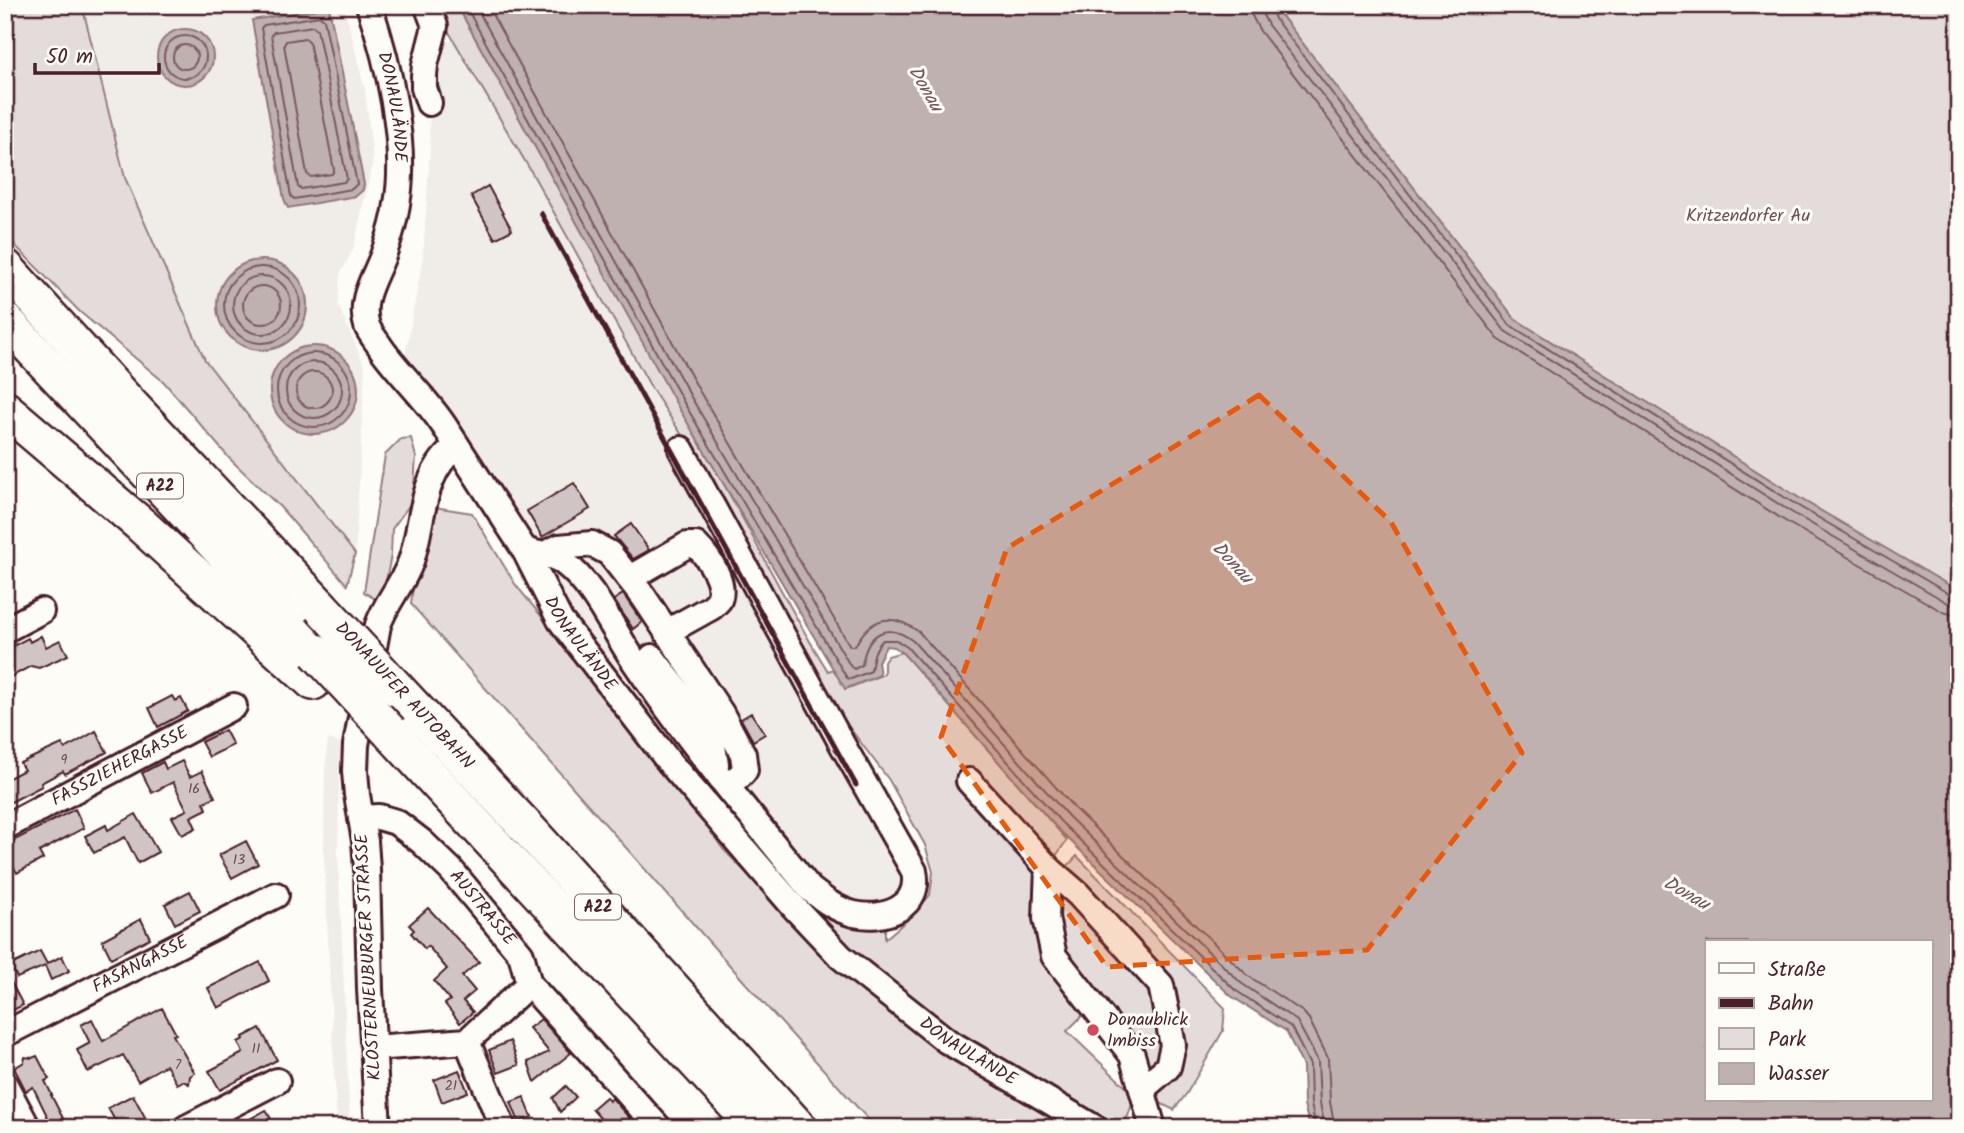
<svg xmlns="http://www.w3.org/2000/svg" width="1964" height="1133" font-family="Kalam,sans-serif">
<rect width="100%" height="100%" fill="#fdfcf7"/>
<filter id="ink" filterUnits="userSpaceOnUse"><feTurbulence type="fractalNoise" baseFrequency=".0143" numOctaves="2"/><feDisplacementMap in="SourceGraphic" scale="14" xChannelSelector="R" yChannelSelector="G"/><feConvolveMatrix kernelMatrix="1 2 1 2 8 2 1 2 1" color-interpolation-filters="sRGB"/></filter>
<g filter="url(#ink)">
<!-- built -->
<g fill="#f0ece8">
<path d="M82 5H344L365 90 373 161 353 250 340 274 338 305 365 367 355 554 205 360 125 178Z"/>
<path d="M453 39 532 173 652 389 687 443 921 876 898 919 783 874 561 609 548 580 538 540 526 534 433 394 405 357 423 257 430 150 429 85 438 48Z"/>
<path d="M328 739 342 744 339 772 338 855 350 1128H337L324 855 325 770Z"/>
</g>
<!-- green -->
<g fill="#e3dcda" stroke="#967e82" stroke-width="2">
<path d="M8 5 23 8 27 5H82L125 178 205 360 355 554 347 585 281 508 229 458 164 382 80 312 5 235V6Z"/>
<path d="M433 5H457C543 161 628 318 717 472 755 538 787 607 828 671L834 669 846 689 884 674V662L888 656 902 652 1067 840 1051 863 1037 868 1040 892 1088 1010 1067 1031 1128 1089 1132 1104 1128 1116 1121 1125H1109L961 1035 880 979 809 910 819 908 885 923V939L912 916 930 895 933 872 925 845 889 780 827 698 687 443 652 389 532 173Z"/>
<path d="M1275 5H1959V591L1804 501 1515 319 1281 15Z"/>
<path d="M411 438 416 457 413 500 392 529 391 555 384 591 375 599 364 592 385 455 401 439Z"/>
<path d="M434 507 472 513 515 584 674 779 723 849 770 897 957 1061 1066 1128H876L741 978 411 604 413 587Z"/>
<path d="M1077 856 1225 1008 1223 1031 1187 1093 1174 1110 1150 1098 1174 1065 1143 957 1149 950 1142 943 1135 949 1061 873Z"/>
<path d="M1054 888 1147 974 1169 1047 1148 1074 1056 941Z"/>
</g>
<!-- water -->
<g fill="#c0b1b1" stroke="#91777b" stroke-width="2" fill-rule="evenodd">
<path d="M457 5H1275L1281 15 1515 319 1804 501 1959 591V1128H1310L1304 1105 1303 1066 1286 1031 1231 996 1056 827 902 652 894 647 886 646 878 662 880 675 845 689 677 405ZM1931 942V1100H1707V942Z"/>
<path d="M329 7 364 184 363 190 356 196 288 208 284 199 252 20Z"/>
<circle cx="185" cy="57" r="28"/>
<circle cx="262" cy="305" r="45"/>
<circle cx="314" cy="390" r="44"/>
</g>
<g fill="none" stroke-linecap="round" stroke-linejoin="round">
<!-- shore -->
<g stroke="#795961" stroke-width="2">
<path d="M465 5 683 401 847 678 851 679 871 671C873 659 873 650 883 640H896L907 647 1061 822 1235 990 1291 1027 1310 1065 1311 1104 1316 1128"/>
<path d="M475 5 691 397 851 667 854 669 862 665C867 634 886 620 913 641L1068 816 1241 983 1297 1021 1318 1061 1320 1103 1325 1128"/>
<path d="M487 5 700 392 850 646H855C871 616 892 612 919 632L1075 809 1247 975 1303 1012 1309 1019 1328 1058 1330 1102 1335 1128"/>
<path d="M1250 5 1252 16 1260 31 1498 339 1790 524 1943 612 1959 616"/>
<path d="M1261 5 1262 13 1268 25 1505 331 1796 515 1948 603 1959 606"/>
<path d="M1270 5 1275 19 1510 325 1800 507 1953 596 1959 597"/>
<path d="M320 16 324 19 357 184 352 189 294 199 291 196 261 28 264 25Z"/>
<path d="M313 26 317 29 347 179 344 182 301 189 298 187 271 35 274 32Z"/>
<circle cx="185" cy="57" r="21"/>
<path d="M305 38 309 41 334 170 332 174 311 177 307 174 284 45 286 41Z"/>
<circle cx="185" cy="57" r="12"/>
<circle cx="262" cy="305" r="38"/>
<circle cx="262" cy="305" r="29"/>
<circle cx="262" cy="305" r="19"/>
<circle cx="314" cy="390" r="37"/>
<circle cx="314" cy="390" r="28"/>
<circle cx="314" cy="390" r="18"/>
</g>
</g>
<!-- building -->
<g fill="#d0c5c4" stroke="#4a1f2b" stroke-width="2">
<path d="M488 186 512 230 495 239 471 196Z"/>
<path d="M574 483 590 509 542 537 527 511Z"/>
<path d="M631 524 649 550 633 559 614 536Z"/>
<path d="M623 594 642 622 633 629 614 600Z"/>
<path d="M41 636 46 647 60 640 68 655 39 668 31 666 5 680V650L28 638 30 642Z"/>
<path d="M172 696 175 701 181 698 188 711 158 727 149 708Z"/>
<path d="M751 713 765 734 753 741 741 719Z"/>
<path d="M225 730 233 745 209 757 201 742Z"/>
<path d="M96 731 107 752 65 774 63 771 41 783 42 786 5 805V780L24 770 20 763 62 744 65 749Z"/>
<path d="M182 761 190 777 202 771 215 797 204 802 207 809 191 817 196 828 182 835 172 817 187 810 173 782 152 793 142 773 163 762 166 769Z"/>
<path d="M75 809 84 828 39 852 43 859 17 873 14 868 5 872V845Z"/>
<path d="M136 814 158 852 138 863 125 837 94 853 85 836 106 825 108 830Z"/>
<path d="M246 841 258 864 232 878 219 855Z"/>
<path d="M190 891 200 911 175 924 165 904Z"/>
<path d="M428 908 479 962 462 976 475 991 463 1001 473 1012 460 1023 445 1004 450 1000 434 981 447 969 428 946 425 949 411 933 414 930 409 925Z"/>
<path d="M141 919 150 938 111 958 102 940Z"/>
<path d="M40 951 47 964 62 956 69 971 51 980 45 966 17 978 11 965Z"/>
<path d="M260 962 269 981 218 1008 208 988Z"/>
<path d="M5 971 23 1005 5 1014Z"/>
<path d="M162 1008 176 1034 173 1035 195 1073 190 1076 189 1084 183 1081 177 1084 166 1065 138 1081 123 1055 88 1072 77 1050 90 1043 81 1025 92 1019 103 1041Z"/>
<path d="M541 1019 571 1053 535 1082 528 1062 549 1052 529 1028Z"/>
<path d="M260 1028 277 1060 220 1090 209 1071 243 1053 238 1042 244 1039 243 1037Z"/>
<path d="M510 1041 519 1065 498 1073 489 1050Z"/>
<path d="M37 1056 49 1079 45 1081 52 1095H51L68 1128H53L33 1087 26 1091 14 1068 24 1062 25 1057 32 1058Z"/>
<path d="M459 1070 468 1092 442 1102 434 1080Z"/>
<path d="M566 1086 576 1097 560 1112 553 1098Z"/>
<path d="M133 1095 151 1128H119L108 1108Z"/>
<path d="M524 1097 532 1117 519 1122 511 1102Z"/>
<path d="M606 1097 609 1101 612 1098 638 1128H609L592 1109Z"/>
<path d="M266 1110 276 1128H234Z"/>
</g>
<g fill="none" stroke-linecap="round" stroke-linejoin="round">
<defs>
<g id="minor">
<path id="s1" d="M369 5C388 62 408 144 397 204 395 219 390 236 385 250 377 275 358 298 367 326 370 334 377 341 381 348 401 376 426 398 445 427L524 549 560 620 670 763 793 906 841 957 947 1041 1095 1128"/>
<path d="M427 5 435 26 425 65 424 76V88L429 103"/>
<path d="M524 549C537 556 552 553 563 562 595 586 612 629 634 661 688 741 750 815 810 889 824 900 837 910 854 914 885 921 922 907 914 871L842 744 681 449"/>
<path d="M542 555 559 547 592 544 609 553 643 596 721 713 743 754 745 770C739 779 731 783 721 779"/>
<path d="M630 578 687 545H696C709 558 726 582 719 600L712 607 667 632"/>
<path d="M5 630 41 611"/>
<path d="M652 657 706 728 712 739 716 765"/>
<path d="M969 781 1048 868 1078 894 1161 985 1173 1045 1168 1067 1142 1089 1153 1128"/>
<path id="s2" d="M361 818 379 817 396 822 422 842 451 870 521 954 529 984 659 1128"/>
<path id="s3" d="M5 827 234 706"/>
<path d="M1048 868 1046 918 1054 956 1132 1055 1142 1089"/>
<path id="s4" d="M5 1034 276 895"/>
<path d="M467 1041 503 1128"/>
<path d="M374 1048 467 1041 529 984"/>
<path d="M5 1085 28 1128"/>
<path d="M186 1128 277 1081"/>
<path d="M378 1128 370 989 367 869 365 841 357 795 355 771 356 745 378 625C386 602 403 584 411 561 424 522 420 473 457 446"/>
</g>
<g id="highway">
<path d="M5 267 121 395 320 606"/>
<path d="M5 320 316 652"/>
<path d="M5 409 140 524 313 682"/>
<path d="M396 688 529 830 799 1128"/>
<path d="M390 732 757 1128"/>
</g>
</defs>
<!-- minor casing -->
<use href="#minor" stroke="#4a1f2b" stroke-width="30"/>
<!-- highway casing -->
<use href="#highway" stroke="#4a1f2b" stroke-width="40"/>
<!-- minor -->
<use href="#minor" stroke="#fdfcf7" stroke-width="24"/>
<!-- highway -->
<use href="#highway" stroke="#fdfcf7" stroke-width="35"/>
<!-- rail -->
<path stroke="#4a1f2b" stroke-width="5" d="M541 213 856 785"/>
<defs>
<g id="highway-bridge">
<path d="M320 606 396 688"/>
<path d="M316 652 390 732"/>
</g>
</defs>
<!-- highway-bridge casing -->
<use href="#highway-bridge" stroke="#4a1f2b" stroke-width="40" stroke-linecap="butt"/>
<!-- highway-bridge -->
<use href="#highway-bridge" stroke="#fdfcf7" stroke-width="35"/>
</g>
</g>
<!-- marked area -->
<path fill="#e8590c" fill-opacity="0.2" stroke="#e8590c" stroke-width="5" stroke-dasharray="14 9" stroke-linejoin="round" d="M1259 395 1391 522 1522 753 1367 950 1107 967 941 737 1007 548Z"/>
<!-- markers -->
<circle fill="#d1495b" stroke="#fdfcf7" stroke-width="2.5" cx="1093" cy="1030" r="7"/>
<g text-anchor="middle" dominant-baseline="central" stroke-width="6" stroke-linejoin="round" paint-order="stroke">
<!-- number labels -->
<g font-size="14" fill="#6c4851">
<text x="64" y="760">9</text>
<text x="194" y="789">16</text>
<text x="239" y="860">13</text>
<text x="256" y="1049">11</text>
<text x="178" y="1065">7</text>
<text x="451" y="1086">21</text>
</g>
<!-- shield labels -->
<g fill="#fdfcf7" stroke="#806168" stroke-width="2">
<rect x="137" y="473.5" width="46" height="25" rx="5"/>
<rect x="575" y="894.5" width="46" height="25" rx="5"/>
</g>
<g font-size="16" font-weight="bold" fill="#4a1f2b">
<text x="160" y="486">A22</text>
<text x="598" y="907">A22</text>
</g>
<!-- street labels -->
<g font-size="18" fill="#4a1f2b" stroke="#fdfcf7">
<text stroke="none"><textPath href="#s1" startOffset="105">DONAULÄNDE</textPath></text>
<text stroke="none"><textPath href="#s1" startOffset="714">DONAULÄNDE</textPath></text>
<text transform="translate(404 696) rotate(47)">DONAUUFER AUTOBAHN</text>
<text stroke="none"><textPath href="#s3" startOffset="130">FASSZIEHERGASSE</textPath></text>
<text stroke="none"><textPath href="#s2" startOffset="158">AUSTRASSE</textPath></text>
<text transform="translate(369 957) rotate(-93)">KLOSTERNEUBURGER STRASSE</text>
<text stroke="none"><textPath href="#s4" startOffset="152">FASANGASSE</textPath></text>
<text stroke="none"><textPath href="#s1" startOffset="1281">DONAULÄNDE</textPath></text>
</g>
<!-- park labels -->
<g font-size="18" fill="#704e57" stroke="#fdfcf7">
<text x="1748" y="216">Kritzendorfer Au</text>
</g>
<!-- poi labels -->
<g font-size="18" fill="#4a1f2b" stroke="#fdfcf7" text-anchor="start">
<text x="1107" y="1020">Donaublick<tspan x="1107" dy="21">Imbiss</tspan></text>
</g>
<!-- water labels -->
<g font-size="19" font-style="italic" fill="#73525a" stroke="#fdfcf7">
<text transform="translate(925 89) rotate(60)">Donau</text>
<text transform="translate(1232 563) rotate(47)">Donau</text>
<text transform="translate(1686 894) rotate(30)">Donau</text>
</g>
</g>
<!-- margin -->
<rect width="1964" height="1133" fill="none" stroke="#fdfcf7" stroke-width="28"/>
<rect x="14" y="14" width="1936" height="1105" fill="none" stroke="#4a1f2b" stroke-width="2.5" filter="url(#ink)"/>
<!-- legend -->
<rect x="1705" y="940" width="228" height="161" fill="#fdfcf7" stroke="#b5a4a5" stroke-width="2"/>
<rect x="1719" y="963" width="35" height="10" fill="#fdfcf7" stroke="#b5a4a5" stroke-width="2"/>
<text x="1768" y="976" font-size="21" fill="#4a1f2b">Straße</text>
<rect x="1719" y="998" width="35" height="10" fill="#4a1f2b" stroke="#b5a4a5" stroke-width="2"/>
<text x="1768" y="1010" font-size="21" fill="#4a1f2b">Bahn</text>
<rect x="1719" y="1028" width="35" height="21" fill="#e3dcda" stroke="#b5a4a5" stroke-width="2"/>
<text x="1768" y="1046" font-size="21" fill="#4a1f2b">Park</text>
<rect x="1719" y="1063" width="35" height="21" fill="#c0b1b1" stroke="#b5a4a5" stroke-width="2"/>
<text x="1768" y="1080" font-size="21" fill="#4a1f2b">Wasser</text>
<!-- scale -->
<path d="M35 63v10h124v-10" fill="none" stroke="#4a1f2b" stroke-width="3.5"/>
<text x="46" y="63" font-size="21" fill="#4a1f2b" stroke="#fdfcf7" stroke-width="5" paint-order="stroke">50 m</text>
</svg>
